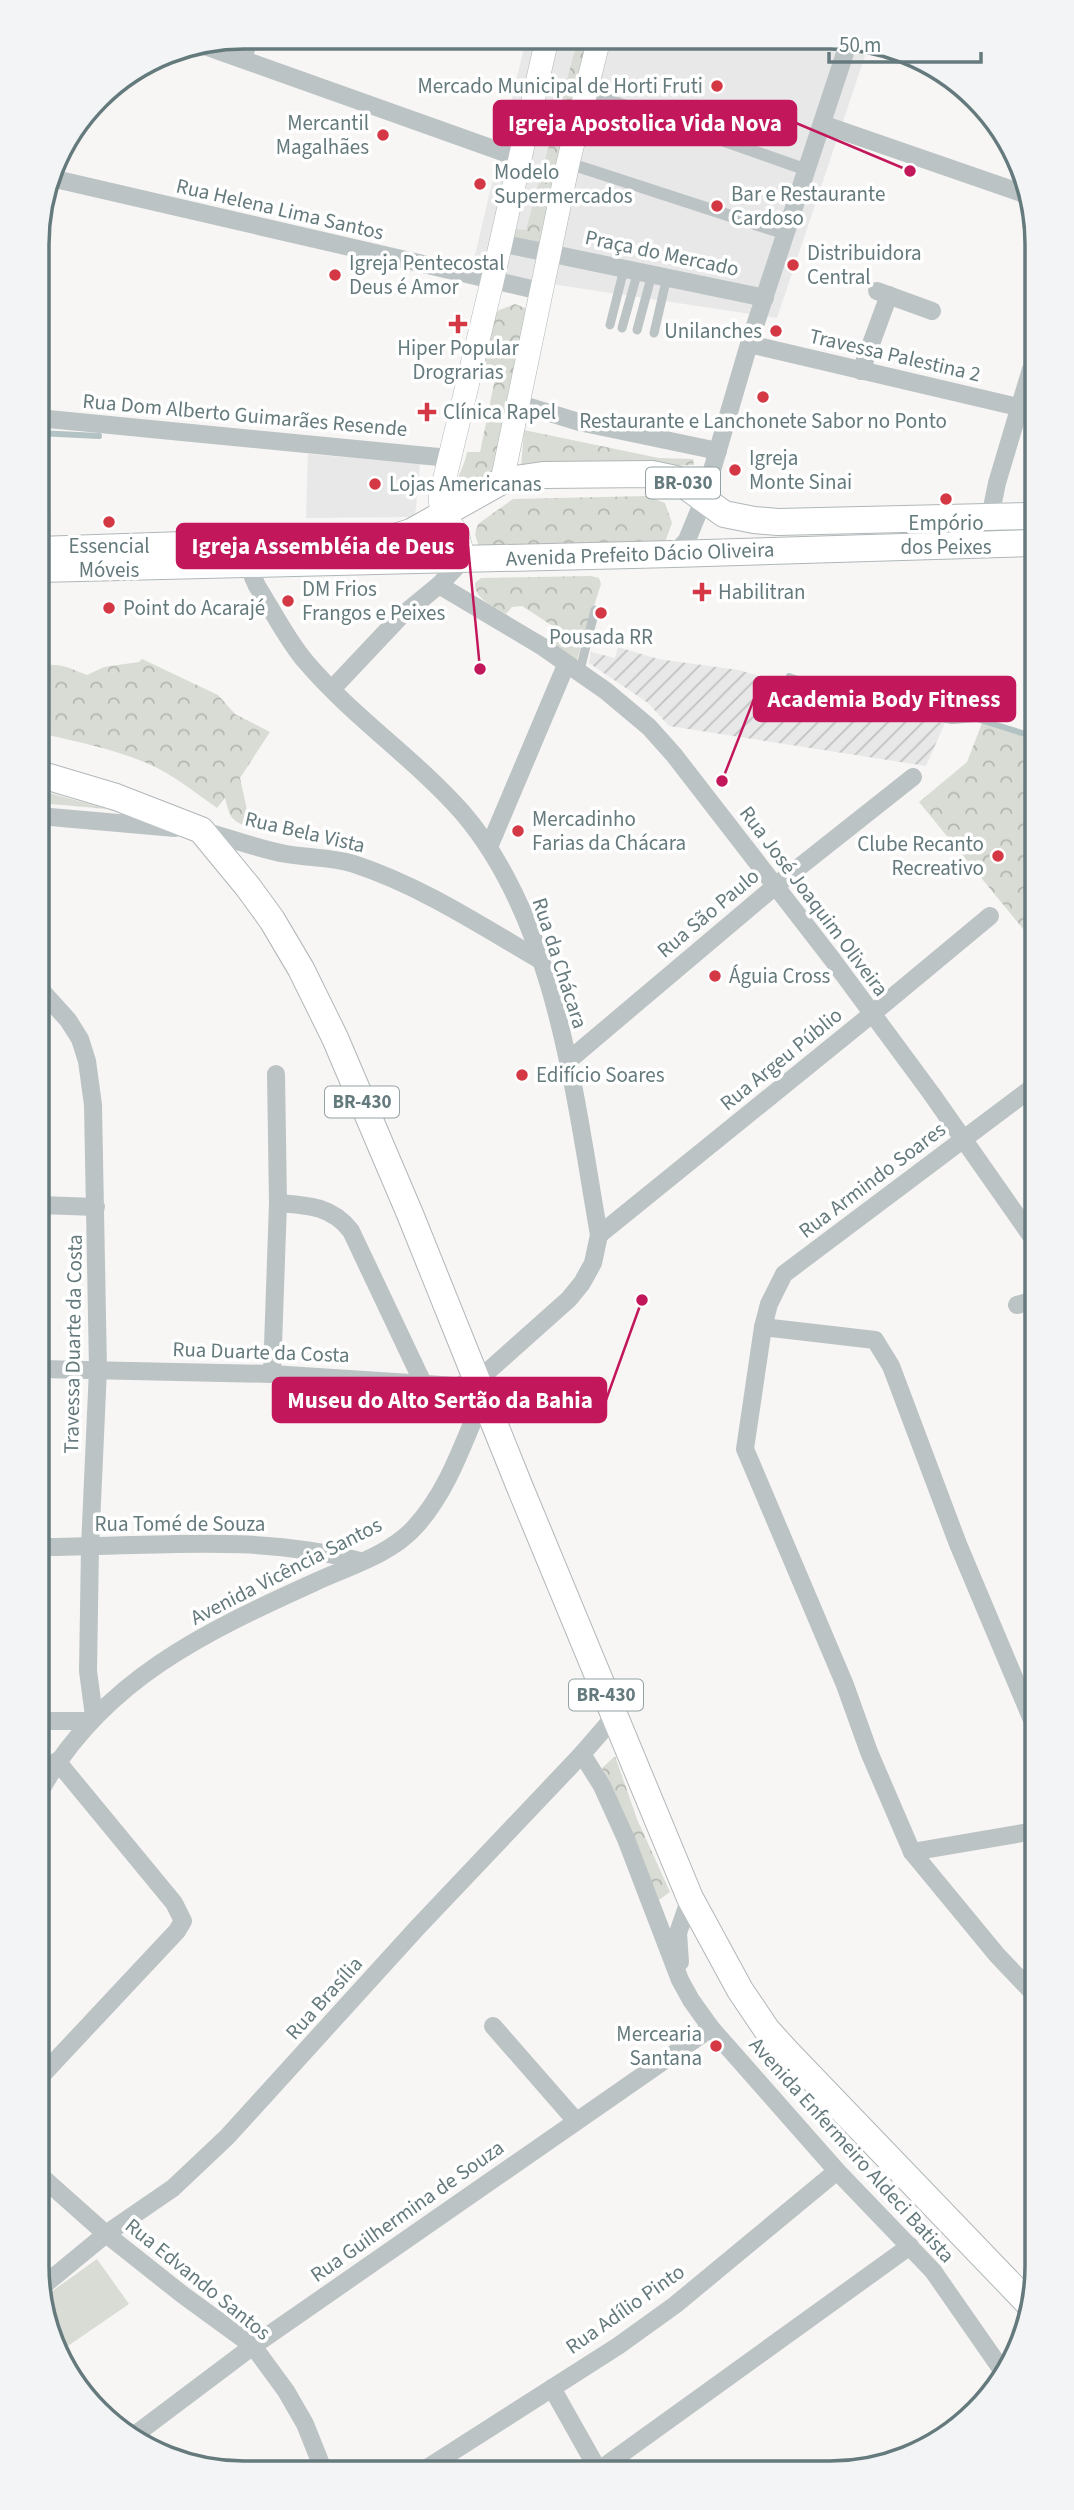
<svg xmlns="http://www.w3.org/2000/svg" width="1074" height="2510" font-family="'Source Sans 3',sans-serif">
<defs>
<pattern id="industrial-furrows" width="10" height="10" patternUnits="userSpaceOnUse" patternTransform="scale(1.75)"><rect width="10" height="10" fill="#e8e8e8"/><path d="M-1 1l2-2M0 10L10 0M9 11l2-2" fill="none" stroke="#c0c1c1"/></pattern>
<pattern id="forest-crowns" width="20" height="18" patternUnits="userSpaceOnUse" patternTransform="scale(1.75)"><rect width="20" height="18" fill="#d9dcd4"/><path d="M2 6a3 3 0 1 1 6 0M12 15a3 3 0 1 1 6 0" fill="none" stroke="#b4b7b1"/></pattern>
</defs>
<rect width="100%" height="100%" fill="#f7f6f4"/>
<!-- built -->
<g fill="#e8e8e8">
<path d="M526 39 870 41 777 318 471 272Z"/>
<path d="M308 454 420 464 415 517 306 518Z"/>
</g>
<!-- industrial -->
<path fill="url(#industrial-furrows)" d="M618 647 658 659 739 670 874 711 945 723 926 766 669 726 648 703 589 663 591 652 615 658Z"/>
<!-- grass -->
<path fill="#d9dcd4" d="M97 2259 129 2304 62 2350 44 2319V2297Z"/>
<!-- forest -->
<g fill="url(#forest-crowns)">
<path d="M578 39H597L544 248 510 251 515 229 526 230Z"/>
<path d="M515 304 530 310 498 471 462 489 456 485C459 473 465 464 467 452H480L496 374 481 363 493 317 499 310Z"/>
<path d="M524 430 659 458 693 459 694 465 529 472 521 466Z"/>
<path d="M647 496 665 503 672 523 665 542 481 552 475 535 478 524 513 499Z"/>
<path d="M591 576 599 578 601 584 576 663 554 645 562 632 522 606 512 607 506 614C494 606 474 599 475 583L481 578Z"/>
<path d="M142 659 218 695 235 714 270 732 240 778 251 828C231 821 230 818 225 798L217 808C194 792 170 772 144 762 110 748 74 741 39 733V666C58 662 70 668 87 675L104 667 139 662Z"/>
<path d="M982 723 1032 737 1033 941 919 802 967 762Z"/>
<path d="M39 790 107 809 39 803Z"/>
<path d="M615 1756 637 1819 670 1892 659 1900 602 1768Z"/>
</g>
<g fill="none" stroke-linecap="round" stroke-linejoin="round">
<!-- stream -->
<g stroke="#b3c3c3" stroke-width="6">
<path d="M38 433 99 436"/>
<path d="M789 676 892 710 952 721 977 719 1032 736"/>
</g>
<defs>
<g id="secondary">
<path d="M502 481 568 163 599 39"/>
<path d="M464 559 457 533 442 513 440 498 492 282 547 39"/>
</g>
<g id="primary">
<path d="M38 550 392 538 411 532 502 481 543 475 652 474 676 479 724 514 754 520 778 522 1031 516"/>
<path d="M38 569 674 554 1031 543"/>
<path d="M39 774 116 797 201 830 248 887 272 920 301 969 335 1038 410 1214 519 1485 690 1898 740 1990 767 2030 786 2051 1031 2306"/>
</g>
</defs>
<!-- secondary casing -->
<use href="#secondary" stroke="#afb7b9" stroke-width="24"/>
<!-- primary casing -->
<use href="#primary" stroke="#b0b7b9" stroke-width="28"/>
<!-- service -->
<g stroke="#bcc3c4" stroke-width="9">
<path d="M610 325 624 269"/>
<path d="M622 328 638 271"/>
<path d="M637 330 652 274"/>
<path d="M654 333 667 277"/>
<path d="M579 674 595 610"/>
</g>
<!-- pedestrian -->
<g stroke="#bcc3c4" stroke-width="12">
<path d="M586 92 807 170"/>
<path d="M568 163 786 234"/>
</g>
<!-- minor -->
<g stroke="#bcc3c4" stroke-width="18">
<path d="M202 45 519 158"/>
<path d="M242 59 251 37"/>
<path d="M822 124 1030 196"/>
<path d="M51 178 540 291"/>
<path d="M500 243 765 298"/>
<path d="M877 291 932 311"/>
<path d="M749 344 1031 410"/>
<path d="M861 371 889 295"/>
<path d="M517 403 579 422 718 451"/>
<path d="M38 418 449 458"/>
<path d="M990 517 997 483 1031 369"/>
<path d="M674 554 687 540 703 501 749 344 849 41"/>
<path d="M464 559 439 585 543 647 606 691 649 727 674 755 832 959 931 1093 1034 1240"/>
<path d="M332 689 400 617 439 585"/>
<path d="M39 816 175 828"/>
<path d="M203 831C230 838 258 849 286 854 309 858 332 857 354 864 421 886 480 925 540 960"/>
<path d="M489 847 566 665"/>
<path d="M40 989 68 1020 80 1039 87 1061 93 1105 98 1369 90 1547 88 1671 94 1716"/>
<path d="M568 1061 774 887 913 777"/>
<path d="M278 1203C307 1205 332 1206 351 1231L423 1383"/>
<path d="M40 1205 96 1207"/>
<path d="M599 1235 872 1014 990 916"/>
<path d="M1017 1305 1034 1300"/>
<path d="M763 1327 769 1304 784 1274 1033 1087"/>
<path d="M41 1369 272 1374 457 1386 477 1381 569 1299 582 1283 593 1263 599 1235C575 1098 556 921 462 812 414 758 353 717 306 662 287 640 273 611 257 586L253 577 251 562"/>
<path d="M272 1374 278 1203 276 1074"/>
<path d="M41 1547C148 1547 255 1533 360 1561"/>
<path d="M42 1721H90"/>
<path d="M1035 1727 958 1544 891 1366 875 1340 763 1327 745 1449 845 1685 869 1752 912 1852 997 1955 1036 1996"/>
<path d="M582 1754 602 1786 626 1839 680 1980 691 2000 711 2028 837 2171 933 2271 1004 2373"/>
<path d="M42 1788C103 1680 205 1632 313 1583 347 1567 390 1555 415 1527 449 1490 464 1440 484 1395"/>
<path d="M912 1852 1035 1831"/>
<path d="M680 1962 678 1933 690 1898"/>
<path d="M493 2026 576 2121"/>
<path d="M43 2074 177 1931 183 1921 174 1903 57 1761"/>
<path d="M43 2178 106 2234 183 2295 253 2346 286 2391 305 2424 323 2469"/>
<path d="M44 2285 106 2234 173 2188 227 2137 417 1928 582 1754 615 1716"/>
<path d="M552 2388 597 2468"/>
<path d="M132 2437 253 2346 711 2028"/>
<path d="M427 2468 618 2346 675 2305 837 2171"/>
<path d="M602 2468 910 2246"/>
</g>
<!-- secondary -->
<use href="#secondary" stroke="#fff" stroke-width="23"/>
<!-- primary -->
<use href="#primary" stroke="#fff" stroke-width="26"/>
</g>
<!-- markers -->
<g fill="#d43844" stroke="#fff" stroke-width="2.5">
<circle cx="717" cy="86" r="7"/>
<circle cx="383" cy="135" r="7"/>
<circle cx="480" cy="184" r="7"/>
<circle cx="717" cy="206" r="7"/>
<circle cx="793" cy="265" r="7"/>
<circle cx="335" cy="275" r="7"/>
<path d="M454.5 313.5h7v7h7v7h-7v7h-7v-7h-7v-7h7z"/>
<circle cx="776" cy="331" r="7"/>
<circle cx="763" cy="397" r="7"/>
<path d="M423.5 401.5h7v7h7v7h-7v7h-7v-7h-7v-7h7z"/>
<circle cx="735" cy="470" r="7"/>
<circle cx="375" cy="484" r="7"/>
<circle cx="946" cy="499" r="7"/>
<circle cx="109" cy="522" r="7"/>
<path d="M698.5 581.5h7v7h7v7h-7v7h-7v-7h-7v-7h7z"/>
<circle cx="288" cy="601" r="7"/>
<circle cx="109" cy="608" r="7"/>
<circle cx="601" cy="613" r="7"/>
<circle cx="518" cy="831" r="7"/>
<circle cx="998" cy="856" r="7"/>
<circle cx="715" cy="976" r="7"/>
<circle cx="522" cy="1075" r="7"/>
<circle cx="716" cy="2046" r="7"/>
</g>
<g text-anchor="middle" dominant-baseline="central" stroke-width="7" stroke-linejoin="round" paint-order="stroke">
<!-- shield labels -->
<g fill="#fff" stroke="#93a2a4" stroke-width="2">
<rect x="646" y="467.5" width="74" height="31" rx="5"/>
<rect x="325" y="1086.5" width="74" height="31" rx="5"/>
<rect x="569" y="1679.5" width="74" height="31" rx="5"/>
</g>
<g font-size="19" font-weight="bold" fill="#657a7d">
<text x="683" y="483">BR-030</text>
<text x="362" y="1102">BR-430</text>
<text x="606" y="1695">BR-430</text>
</g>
<!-- poi labels -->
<g font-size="21" fill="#657a7d" stroke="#fff" text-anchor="start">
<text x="703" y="86" text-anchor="end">Mercado Municipal de Horti Fruti</text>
<text x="369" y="123" text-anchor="end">Mercantil<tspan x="369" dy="24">Magalhães</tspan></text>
<text x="494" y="172">Modelo<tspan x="494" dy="24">Supermercados</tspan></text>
<text x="731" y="194">Bar e Restaurante<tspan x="731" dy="24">Cardoso</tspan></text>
<text x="807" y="253">Distribuidora<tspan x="807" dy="24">Central</tspan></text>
<text x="349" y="263">Igreja Pentecostal<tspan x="349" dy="24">Deus é Amor</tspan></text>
<text x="762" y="331" text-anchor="end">Unilanches</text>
<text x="458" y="348" text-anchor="middle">Hiper Popular<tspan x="458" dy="24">Drograrias</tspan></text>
<text x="443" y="412">Clínica Rapel</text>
<text x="763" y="421" text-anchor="middle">Restaurante e Lanchonete Sabor no Ponto</text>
<text x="749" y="458">Igreja<tspan x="749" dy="24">Monte Sinai</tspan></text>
<text x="389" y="484">Lojas Americanas</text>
<text x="946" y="523" text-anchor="middle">Empório<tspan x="946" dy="24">dos Peixes</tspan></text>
<text x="109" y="546" text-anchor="middle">Essencial<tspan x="109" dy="24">Móveis</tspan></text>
<text x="302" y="589">DM Frios<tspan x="302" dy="24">Frangos e Peixes</tspan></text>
<text x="718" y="592">Habilitran</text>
<text x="123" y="608">Point do Acarajé</text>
<text x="601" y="637" text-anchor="middle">Pousada RR</text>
<text x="532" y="819">Mercadinho<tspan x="532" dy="24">Farias da Chácara</tspan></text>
<text x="984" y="844" text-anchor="end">Clube Recanto<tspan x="984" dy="24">Recreativo</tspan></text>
<text x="729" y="976">Águia Cross</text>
<text x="536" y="1075">Edifício Soares</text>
<text x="702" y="2034" text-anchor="end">Mercearia<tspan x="702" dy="24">Santana</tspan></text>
</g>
<!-- street labels -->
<g font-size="21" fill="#657a7d" stroke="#fff">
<text transform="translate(280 209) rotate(13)">Rua Helena Lima Santos</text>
<text transform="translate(662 253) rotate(12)">Praça do Mercado</text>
<text transform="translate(895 355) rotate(13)">Travessa Palestina 2</text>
<text transform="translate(245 415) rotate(5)">Rua Dom Alberto Guimarães Resende</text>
<text transform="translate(640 554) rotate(-2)">Avenida Prefeito Dácio Oliveira</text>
<text transform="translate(305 832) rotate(13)">Rua Bela Vista</text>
<text transform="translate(814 901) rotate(53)">Rua José Joaquim Oliveira</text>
<text transform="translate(708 913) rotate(-40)">Rua São Paulo</text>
<text transform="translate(560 963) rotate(72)">Rua da Chácara</text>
<text transform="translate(781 1059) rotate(-39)">Rua Argeu Públio</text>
<text transform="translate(872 1180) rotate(-37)">Rua Armindo Soares</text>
<text transform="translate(73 1344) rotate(-89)">Travessa Duarte da Costa</text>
<text transform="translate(261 1352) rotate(2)">Rua Duarte da Costa</text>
<text x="180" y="1524">Rua Tomé de Souza</text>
<text transform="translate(286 1571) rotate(-27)">Avenida Vicência Santos</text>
<text transform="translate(324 1998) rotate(-48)">Rua Brasília</text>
<text transform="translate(852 2150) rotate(48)">Avenida Enfermeiro Aldeci Batista</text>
<text transform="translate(407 2211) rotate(-35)">Rua Guilhermina de Souza</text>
<text transform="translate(198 2279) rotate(39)">Rua Edvando Santos</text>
<text transform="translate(625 2309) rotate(-35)">Rua Adílio Pinto</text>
</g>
</g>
<!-- crop -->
<path d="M0 0H1074V2510H0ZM244 49H830A195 195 0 0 1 1025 244V2266A195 195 0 0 1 830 2461H244A195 195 0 0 1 49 2266V244A195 195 0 0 1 244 49Z" fill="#f3f4f5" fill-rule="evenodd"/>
<path fill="none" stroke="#657a7d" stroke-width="3.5" d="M244 49H830A195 195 0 0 1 1025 244V2266A195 195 0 0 1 830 2461H244A195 195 0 0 1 49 2266V244A195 195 0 0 1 244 49Z"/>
<!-- callouts -->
<path fill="none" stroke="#c2185b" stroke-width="2.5" d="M910 171L796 123M480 669L468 546M722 781L754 699M642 1300L606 1400"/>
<g fill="#c2185b" stroke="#fff" stroke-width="2.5">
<circle cx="910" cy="171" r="7"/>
<circle cx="480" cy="669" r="7"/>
<circle cx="722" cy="781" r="7"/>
<circle cx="642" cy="1300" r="7"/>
</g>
<g fill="#c2185b" stroke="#c2185b" stroke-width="2.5">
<rect x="494" y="101" width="302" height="44" rx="7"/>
<rect x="177" y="524" width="291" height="44" rx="7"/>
<rect x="754" y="677" width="261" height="44" rx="7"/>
<rect x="273" y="1378" width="333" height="44" rx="7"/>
</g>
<g font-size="23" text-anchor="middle" font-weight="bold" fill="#fff">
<text x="645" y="131">Igreja Apostolica Vida Nova</text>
<text x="323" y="554">Igreja Assembléia de Deus</text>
<text x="884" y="707">Academia Body Fitness</text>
<text x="440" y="1408">Museu do Alto Sertão da Bahia</text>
</g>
<!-- scale -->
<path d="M829 52v10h152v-10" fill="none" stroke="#657a7d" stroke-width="3.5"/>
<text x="839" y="52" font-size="21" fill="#657a7d" stroke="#ffffff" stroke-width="5" paint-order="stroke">50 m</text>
</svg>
